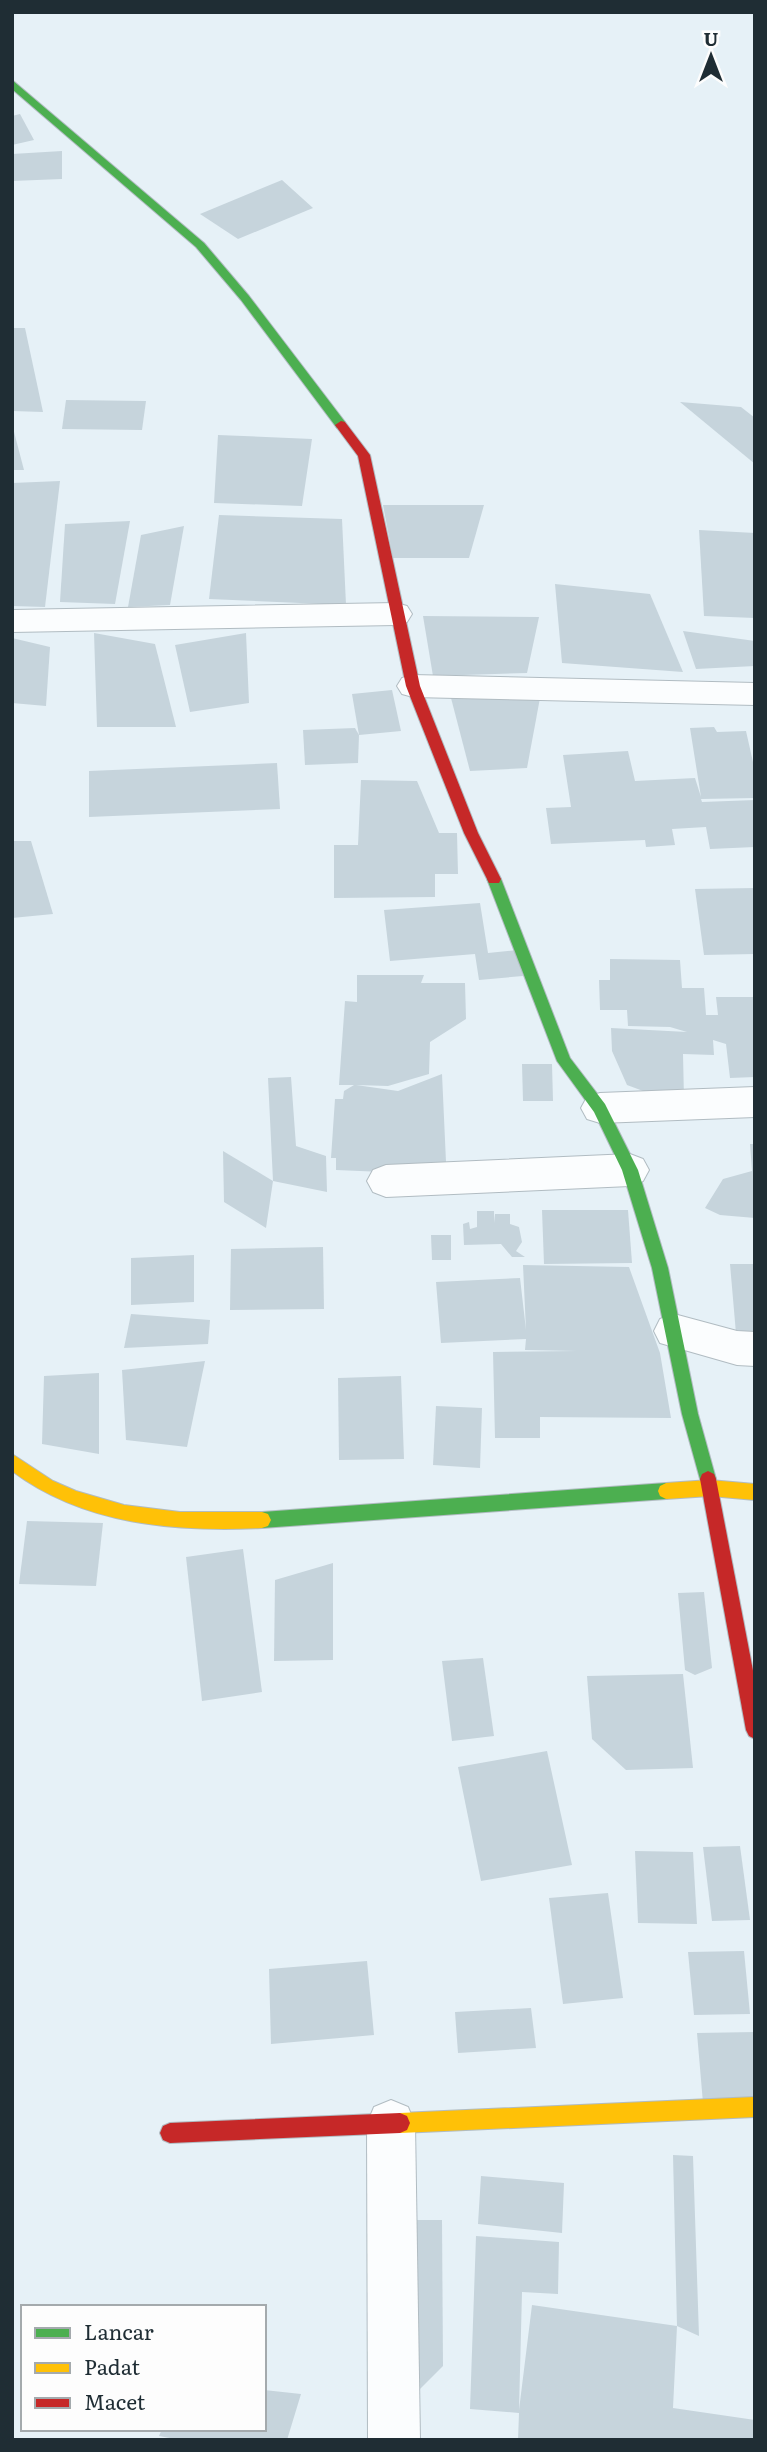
<svg xmlns="http://www.w3.org/2000/svg" width="767" height="2452" font-family="Literata,serif">
<rect width="100%" height="100%" fill="#e6f1f7"/>
<!-- building -->
<g fill="#c6d4dc">
<path d="M20 114 34 140 12 145V116Z"/>
<path d="M62 151V179L12 181V154Z"/>
<path d="M282 180 313 208 238 239 200 214Z"/>
<path d="M12 328H25L43 412 12 411Z"/>
<path d="M66 400 146 401 142 430 62 429Z"/>
<path d="M680 402 741 407 755 418V464Z"/>
<path d="M12 428H13L24 470H12Z"/>
<path d="M218 435 312 439 302 506 214 503Z"/>
<path d="M60 481 45 607 12 606V483Z"/>
<path d="M383 505H484L469 558H393Z"/>
<path d="M219 515 342 519 346 605 209 599Z"/>
<path d="M130 521 115 604 60 602 65 524Z"/>
<path d="M184 526 170 605 128 607 141 535Z"/>
<path d="M699 530 755 533V618L704 616Z"/>
<path d="M555 584 650 594 683 672 562 663Z"/>
<path d="M423 616 539 617 527 673 433 676Z"/>
<path d="M683 631 755 641V666L696 669Z"/>
<path d="M94 633 155 644 176 727H97Z"/>
<path d="M246 633 249 703 190 712 175 645Z"/>
<path d="M12 638 50 647 46 706 12 703Z"/>
<path d="M392 690 401 731 359 735 352 694Z"/>
<path d="M451 698H540L527 768 470 771Z"/>
<path d="M714 727 717 732 746 731 755 771V798L701 799 702 802 755 800V847L710 849 706 827 672 829 675 845 646 847 645 840 551 844 546 808 571 807 563 755 628 751 635 781 695 778 701 797 690 728Z"/>
<path d="M355 728 359 735 358 763 305 765 303 730Z"/>
<path d="M277 763 280 809 89 817V771Z"/>
<path d="M361 780 417 781 439 833H457L458 874H435V897L334 898V845H358Z"/>
<path d="M12 841H31L53 914 12 918Z"/>
<path d="M755 888V954L704 955 695 889Z"/>
<path d="M480 903 488 953 518 950 523 976 479 980 475 954 390 961 384 910Z"/>
<path d="M610 959 680 960 682 988H704L706 1015H718L716 997H755V1077L730 1078 726 1044 713 1040 714 1055 683 1054 684 1099 662 1098 627 1085 612 1051 611 1028 687 1032 670 1027 628 1026 627 1010H600L599 980H610Z"/>
<path d="M357 975H424L421 983H465L466 1019 430 1042 429 1074 388 1086 356 1085 398 1091 442 1074 446 1162 407 1173 336 1170V1158H331L335 1099H343L344 1091 354 1085H339L345 1001 357 1002Z"/>
<path d="M522 1064H552L553 1101H523Z"/>
<path d="M291 1077 296 1146 326 1156 327 1192 273 1181 268 1078Z"/>
<path d="M750 1144H755V1218L720 1215 705 1208 723 1179 752 1171Z"/>
<path d="M223 1151 273 1181 266 1228 224 1202Z"/>
<path d="M542 1210H628L632 1263 544 1264Z"/>
<path d="M477 1211H494V1223L495 1214H510V1224L519 1227 522 1242 516 1251 525 1257H512L501 1244 464 1245 463 1224 469 1222 470 1229 477 1227Z"/>
<path d="M431 1235H451V1260H432Z"/>
<path d="M323 1247 324 1309 230 1310 231 1249Z"/>
<path d="M194 1255V1302L131 1305V1258Z"/>
<path d="M730 1264H755V1346L737 1345Z"/>
<path d="M523 1265 629 1267 660 1353 671 1418 540 1417V1438H495L493 1352 577 1351 525 1350 526 1339 441 1343 436 1282 520 1278 526 1330Z"/>
<path d="M131 1314 210 1320 208 1344 124 1348Z"/>
<path d="M205 1361 187 1447 126 1440 122 1370Z"/>
<path d="M99 1373V1454L42 1444 44 1376Z"/>
<path d="M401 1376 404 1459 339 1460 338 1378Z"/>
<path d="M436 1406 482 1408 480 1468 433 1465Z"/>
<path d="M27 1521 103 1523 96 1586 19 1584Z"/>
<path d="M243 1549 262 1692 202 1701 186 1557Z"/>
<path d="M333 1563V1660L274 1661 275 1580Z"/>
<path d="M704 1592 712 1668 695 1675 685 1670 678 1593Z"/>
<path d="M483 1658 494 1736 452 1741 442 1661Z"/>
<path d="M683 1674 693 1768 626 1770 592 1739 587 1676Z"/>
<path d="M547 1751 572 1865 481 1881 458 1767Z"/>
<path d="M740 1846 750 1920 712 1921 703 1847Z"/>
<path d="M635 1851 693 1852 697 1924 638 1923Z"/>
<path d="M608 1893 623 1998 563 2004 549 1898Z"/>
<path d="M744 1951 750 2014 694 2015 688 1952Z"/>
<path d="M367 1961 374 2035 271 2044 269 1969Z"/>
<path d="M531 2008 536 2048 458 2053 455 2012Z"/>
<path d="M755 2032V2101L703 2103 697 2033Z"/>
<path d="M673 2155 693 2156 699 2336 677 2326 673 2408 755 2420V2440H518L519 2413 470 2409 476 2236 559 2242 558 2294 522 2292 519 2410 532 2305 677 2326Z"/>
<path d="M481 2176 564 2183 562 2233 478 2224Z"/>
<path d="M410 2220H442L443 2366 411 2398Z"/>
<path d="M264 2390 301 2394 287 2440H180L159 2436 162 2429H264Z"/>
</g>
<g fill="none" stroke-linecap="round" stroke-linejoin="round">
<defs>
<g id="street">
<path d="M396 603 407 606 412 614 407 622 396 625 12 632V610Z"/>
<path d="M413 675 755 683V705L413 697 402 694 397 686 402 678Z"/>
<path d="M755 1087V1117L600 1123 587 1119 581 1108 587 1097 600 1093Z"/>
<path d="M630 1154 643 1159 649 1170 643 1181 630 1186 386 1197 373 1192 367 1181 373 1170 386 1165Z"/>
<path d="M674 1314 737 1331 755 1332V1366L737 1365 660 1343 654 1331 660 1319Z"/>
<path d="M391 2100 408 2107 415 2124 420 2440H368L367 2124 374 2107Z"/>
</g>
<g id="fast">
<path d="M12 80 204 243 249 296 345 422V428H337L241 300 196 247 12 89Z"/>
<path d="M494 874 501 879 570 1058 605 1104 638 1170 668 1268 698 1414 716 1479 714 1484 708 1487 702 1484 700 1479 682 1414 652 1268 622 1170 594 1112 557 1061 487 879Z"/>
<path d="M666 1483 672 1486 674 1491 672 1496 666 1499 262 1528 256 1526 253 1520 256 1514 262 1512Z"/>
</g>
<g id="slow">
<path d="M12 1454 53 1481 76 1491 124 1505 180 1512H262L268 1514 271 1520 268 1526 262 1528C175 1532 84 1525 12 1471Z"/>
<path d="M710 1480 755 1484V1500L710 1496 666 1499 660 1496 658 1491 660 1486 666 1483Z"/>
<path d="M755 2097V2117L400 2133 393 2130 390 2123 393 2116 400 2113Z"/>
</g>
<g id="jam">
<path d="M341 421 345 422 370 455 420 686 478 833 501 879 499 883H489L464 833 406 686 358 456 335 425Z"/>
<path d="M708 1471 714 1474 716 1479 755 1681V1739L749 1736 746 1730 700 1479 702 1474Z"/>
<path d="M400 2113 407 2116 410 2123 407 2130 400 2133 170 2143 163 2140 160 2133 163 2126 170 2123Z"/>
</g>
</defs>
<!-- street casing -->
<use href="#street" stroke="#b1bcc2" stroke-width="2"/>
<!-- fast casing -->
<use href="#fast" stroke="#b1bcc2" stroke-width="2"/>
<!-- slow casing -->
<use href="#slow" stroke="#b1bcc2" stroke-width="2"/>
<!-- jam casing -->
<use href="#jam" stroke="#b1bcc2" stroke-width="2"/>
<!-- street -->
<use href="#street" fill="#fbfdfe" fill-rule="evenodd"/>
<!-- fast -->
<use href="#fast" fill="#4caf50" fill-rule="evenodd"/>
<!-- slow -->
<use href="#slow" fill="#ffc107" fill-rule="evenodd"/>
<!-- jam -->
<use href="#jam" fill="#c62828" fill-rule="evenodd"/>
</g>
<!-- border -->
<rect width="767" height="2452" fill="none" stroke="#1f2d34" stroke-width="28"/>
<!-- legend -->
<rect x="21" y="2305" width="245" height="126" fill="#fdfdfd" stroke="#a4aaad" stroke-width="2"/>
<rect x="35" y="2328" width="35" height="10" fill="#4caf50" stroke="#a4aaad" stroke-width="2"/>
<text x="84" y="2340" font-size="21" fill="#1f2d34">Lancar</text>
<rect x="35" y="2363" width="35" height="10" fill="#ffc107" stroke="#a4aaad" stroke-width="2"/>
<text x="84" y="2375" font-size="21" fill="#1f2d34">Padat</text>
<rect x="35" y="2398" width="35" height="10" fill="#c62828" stroke="#a4aaad" stroke-width="2"/>
<text x="84" y="2410" font-size="21" fill="#1f2d34">Macet</text>
<!-- north arrow -->
<g transform="translate(711 56)" stroke="#fdfdfd" stroke-width="5" paint-order="stroke">
<path d="M0-5L12 26L0 18L-12 26Z" fill="#1f2d34"/>
<text y="-10" font-size="19" font-weight="bold" text-anchor="middle" fill="#1f2d34">U</text>
</g>
</svg>
